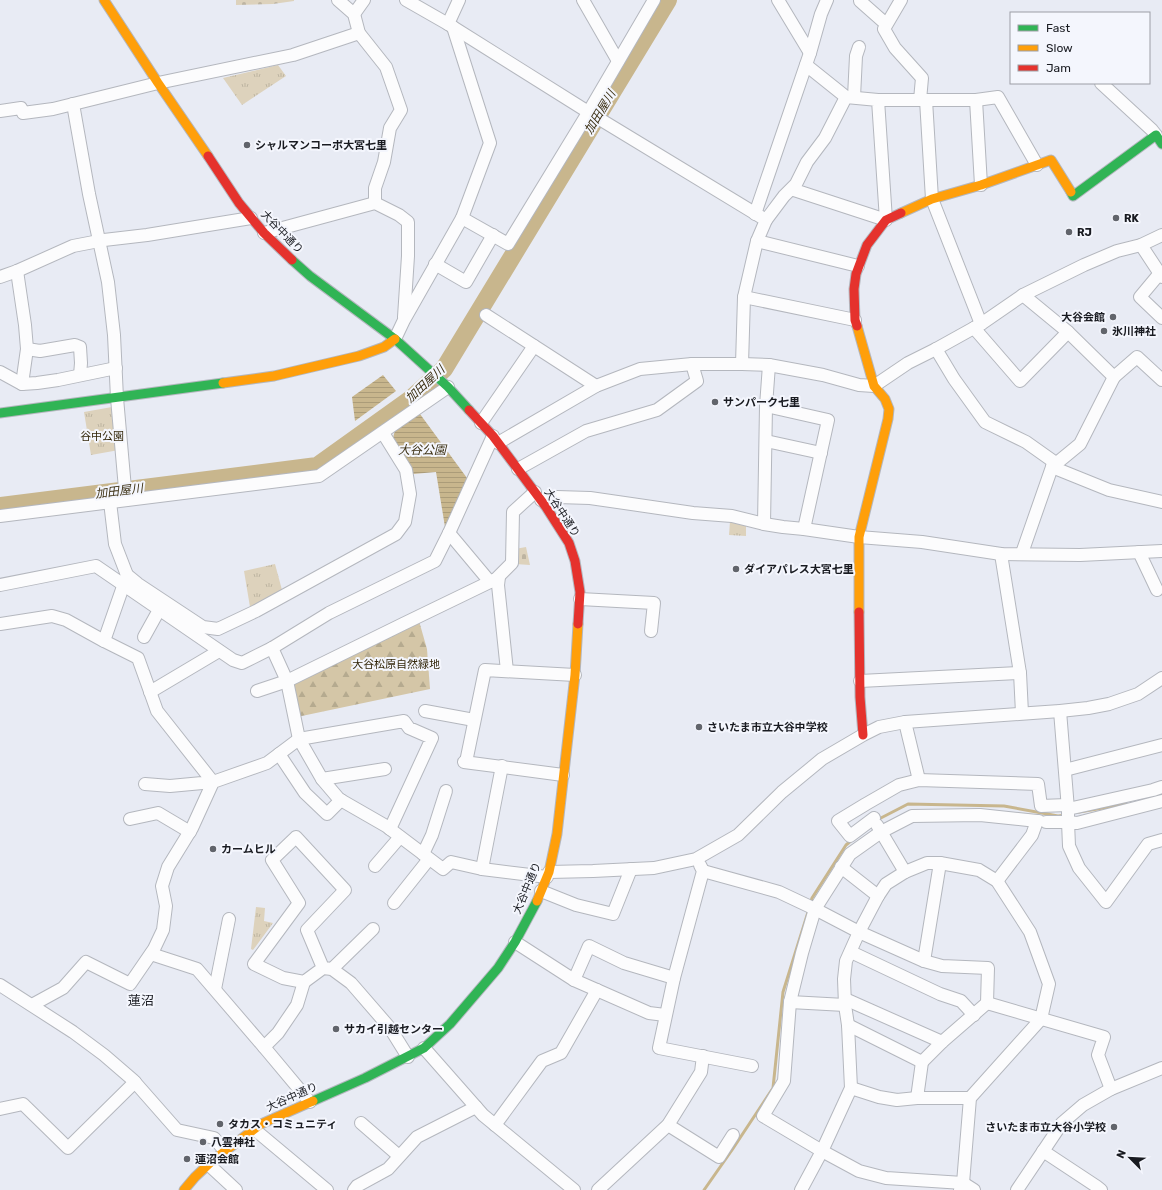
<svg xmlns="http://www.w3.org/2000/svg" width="1162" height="1190" font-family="Rubik,'Noto Sans JP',sans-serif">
<defs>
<pattern id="forest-firs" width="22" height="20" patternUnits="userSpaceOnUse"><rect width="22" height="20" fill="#d4c6a7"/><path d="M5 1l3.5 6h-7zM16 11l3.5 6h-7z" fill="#b5aa8f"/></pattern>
<pattern id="cemetery-stones" width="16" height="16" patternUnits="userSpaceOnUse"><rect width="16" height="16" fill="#ddd2bc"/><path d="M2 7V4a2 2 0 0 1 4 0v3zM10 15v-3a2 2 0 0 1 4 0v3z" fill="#bdb4a1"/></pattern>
<pattern id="park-tufts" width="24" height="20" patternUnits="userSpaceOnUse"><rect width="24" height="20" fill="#ddd2bc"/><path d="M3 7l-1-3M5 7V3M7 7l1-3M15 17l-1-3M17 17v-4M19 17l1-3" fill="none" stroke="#bdb4a1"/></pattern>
<pattern id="water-rules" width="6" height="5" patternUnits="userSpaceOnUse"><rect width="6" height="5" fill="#c8b68d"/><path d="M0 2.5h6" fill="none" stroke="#ab9c79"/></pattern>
</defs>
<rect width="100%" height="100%" fill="#e8ebf4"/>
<!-- forest -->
<path fill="url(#forest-firs)" d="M419 621 427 649 430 689 297 717 290 682Z"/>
<!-- cemetery -->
<g fill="url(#cemetery-stones)">
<path d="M236 0H294V1L273 4 236 5Z"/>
<path d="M526 547 530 565 515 564V549Z"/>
</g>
<!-- park -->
<g fill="url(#park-tufts)">
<path d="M278 65 286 76 242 105 223 78Z"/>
<path d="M112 407 119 450 91 455 84 412Z"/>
<path d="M730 521 746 523V536L729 535Z"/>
<path d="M275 564 282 590 250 607 244 571Z"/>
<path d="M256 907 265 908 264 921 273 923 253 950 251 949Z"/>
</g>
<!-- water -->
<g fill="url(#water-rules)">
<path d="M383 375 396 391 355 421 352 397Z"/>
<path d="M420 414 467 478 445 527 436 472 413 474 393 438 395 430Z"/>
</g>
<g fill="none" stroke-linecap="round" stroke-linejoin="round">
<!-- stream -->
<g stroke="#c8b68d" stroke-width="3">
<path d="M1079 812 1127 804"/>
<path d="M877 820 908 804 1004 806 1058 816 1066 815"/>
<path d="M810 904 812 898 846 845 852 840"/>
<path d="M704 1190 732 1150 773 1088 783 992 809 909"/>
</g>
<!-- river -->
<path stroke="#c8b68d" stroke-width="18" d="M0 506 317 466 412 398 444 369 668 0"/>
<defs>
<g id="street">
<path d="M338 0 354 14 359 33 386 67 401 110 390 128 384 162 375 188V203"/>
<path d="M406 0 448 24 593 115 766 220 757 241 858 266"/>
<path d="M583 0 618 61"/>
<path d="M778 0 810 53"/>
<path d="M901 0 884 29 895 48 922 78 920 100"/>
<path d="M860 1 886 24"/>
<path d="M354 14 364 0"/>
<path d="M448 24 459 0"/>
<path d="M806 65 846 97"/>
<path d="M1101 83 1152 130 1156 135"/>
<path d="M854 97 856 56 859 47"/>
<path d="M878 100H976L998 97 1037 165"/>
<path d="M926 100 932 199 981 324"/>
<path d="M976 100 981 185"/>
<path d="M73 104 89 194 108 282 114 335 117 398 126 500"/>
<path d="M0 111 21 108 23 113 53 109 158 83 293 55 359 33"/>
<path d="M755 214 810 53 821 14 827 0"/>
<path d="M462 218 508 244 588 113 654 0"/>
<path d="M766 220 784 196 796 184 807 162 825 138 846 97 878 100 886 220 791 189"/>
<path d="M264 233 375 203 399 215 408 222V256L404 317"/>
<path d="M1141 245 1162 277"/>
<path d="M435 264 466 282 493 235"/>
<path d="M17 271 25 325 27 349 22 384"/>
<path d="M1160 273 1140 297 1162 318"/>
<path d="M0 277 17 271 73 246 104 240 147 235 251 218"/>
<path d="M1023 295 1068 332 1114 377 1137 357 1162 380"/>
<path d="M744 297 855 320"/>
<path d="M486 315 596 386"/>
<path d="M974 328 1020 381 1068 332"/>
<path d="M395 339 404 320 462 218 490 143 453 27"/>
<path d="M27 349 40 351 75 345 80 347 81 363 80 375"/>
<path d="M936 349 954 379 985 422 1026 442 1057 464"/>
<path d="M742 364 744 297 757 241"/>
<path d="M0 372 22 384 37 383 58 380 116 368"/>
<path d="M766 406 828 420 804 529"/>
<path d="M481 423 534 346"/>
<path d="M766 441 821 453"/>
<path d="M498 443 596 386 640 369 692 364H742L769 365 823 375 859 385 874 386 908 363 936 349 981 324 1023 295 1084 265 1117 251 1141 245 1162 235"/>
<path d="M1052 467 1109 490 1162 502"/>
<path d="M518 469 586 431 657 410 697 381 692 364"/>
<path d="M541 500 557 497 590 498 693 513 732 516 764 524 783 527 804 529 859 537 922 542 1001 554 1080 555 1162 551"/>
<path d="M110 502 115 544 127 575"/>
<path d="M0 516 319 476 448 387"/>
<path d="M764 524 766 406 769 365"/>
<path d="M449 533 490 582"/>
<path d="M1139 552 1157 590"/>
<path d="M1022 553 1052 467 1080 444 1114 377"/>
<path d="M1001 554 1020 673 1022 713"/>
<path d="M499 577 498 585 507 671"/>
<path d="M0 585 96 566 233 660 242 663 272 648 329 613 435 561 449 533 493 436"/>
<path d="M580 599 654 603 651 631"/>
<path d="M0 624 52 616 66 620 104 641 138 658 157 711 213 782 170 786 145 784"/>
<path d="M144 637 159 610"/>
<path d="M104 641 127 575 138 584 203 627 218 629 256 611 396 534 405 522 410 494 406 470 383 433"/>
<path d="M272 648 287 681 299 739 322 779 339 799 386 826 443 869 451 862 482 869 547 877"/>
<path d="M860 681 1020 673"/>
<path d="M257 691 287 681 403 624 496 579 512 563 513 512 535 492"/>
<path d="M150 692 219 651"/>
<path d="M425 711 474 720"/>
<path d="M1060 711 1068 809"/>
<path d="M905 722 919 780"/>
<path d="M279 754 305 793 327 814 341 800"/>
<path d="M464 762 563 775"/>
<path d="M466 762 485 670 575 675"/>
<path d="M1065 770 1162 745"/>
<path d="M322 779 385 769"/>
<path d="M1162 801 1077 823 1068 822 1069 846 1079 868 1106 902 1148 844 1162 840"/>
<path d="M874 818 850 836 838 821 866 804 899 785 919 780 1038 784 1041 806 1067 805"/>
<path d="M130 819 158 813 190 832"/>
<path d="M1046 822H1068V809L1153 790 1162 787"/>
<path d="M877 825 905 872"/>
<path d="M423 854 432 835 446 791"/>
<path d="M700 865 703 871 674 978 659 1048 752 1066"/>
<path d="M375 866 400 837"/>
<path d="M841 867 878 896"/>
<path d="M482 869 502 766"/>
<path d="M703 871 779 892 815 909 859 932 924 961 942 966 988 968 987 1003 942 1042 922 1062 848 1025"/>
<path d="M549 872 593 871 654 868 696 859 738 835 782 792 822 759 863 735 879 727 905 722 1060 711 1088 708 1109 704 1138 694 1162 678"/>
<path d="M997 881 1032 835 1037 821H1039"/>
<path d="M541 891 576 905 613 914 631 869"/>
<path d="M394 903 429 859"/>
<path d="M515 942 574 980 649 1013 665 1015"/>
<path d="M851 952 940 994 961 1001 974 1015"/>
<path d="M151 954 197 969 264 1047 310 1102"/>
<path d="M924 961 940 863"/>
<path d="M323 968 307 930 345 890 296 837 272 860 299 903 254 964 283 978 304 982 323 968 332 969 351 983 390 1028 408 1057"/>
<path d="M332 969 373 929"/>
<path d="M574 980 589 946 624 963 674 978"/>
<path d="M0 985 73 1032 104 1055 133 1080 177 1130 214 1138 225 1151"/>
<path d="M215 989 229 919"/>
<path d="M845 999 942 1042"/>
<path d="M790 1002 845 1005"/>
<path d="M987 1003 1104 1037 1098 1055 1111 1089"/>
<path d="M32 1005 63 988 86 962 130 984 154 949 163 930 166 906 162 886 168 867 192 828 213 782 267 763 299 739 404 721 409 728 432 738 390 829"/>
<path d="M264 1047 278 1033 297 1005 304 982"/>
<path d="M424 1048 483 1115 574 1190"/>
<path d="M851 1088 879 1097 897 1100 917 1098H970"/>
<path d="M917 1098 922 1062"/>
<path d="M0 1109 23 1104 68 1148 135 1082"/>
<path d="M361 1123 399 1156"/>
<path d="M495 1125 542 1061 561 1053 597 990"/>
<path d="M668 1125 719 1157 733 1135"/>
<path d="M254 1129 327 1190"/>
<path d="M1043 1151 1096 1186 1101 1190"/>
<path d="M208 1164 236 1190"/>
<path d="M354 1190 357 1186 388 1169 417 1137 476 1107"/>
<path d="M598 1190 668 1125 701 1072 703 1056"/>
<path d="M801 1190 822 1151 851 1088 848 1025 845 1005 844 979 846 961 859 932 878 896 886 884 905 872 927 863H940L979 870 997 881 1030 932 1049 984 1041 1019 970 1098 963 1183 960 1190"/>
<path d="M974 1190 963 1183 886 1178 859 1171 822 1151 763 1116 784 1081 790 1002 802 953 815 909 850 854 881 832 912 816 980 815 1037 821"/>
<path d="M1017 1190 1062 1123 1083 1105 1111 1089 1162 1068"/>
</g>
<g id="fast">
<path d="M1071 192 1073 196 1156 135 1162 144"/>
<path d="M292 260 310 276 395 339 448 387 469 410"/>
<path d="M0 413 223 383"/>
<path d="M313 1101 365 1078 424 1048 450 1024 498 968 515 942 537 901"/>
</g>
<g id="slow">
<path d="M104 0 158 83 208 156"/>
<path d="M901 213 932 199 981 185 1051 160 1071 192"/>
<path d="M857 326 874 386 885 399 889 409 888 419 859 537V612"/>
<path d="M223 383 274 376 359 356 384 347 395 339"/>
<path d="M537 901 549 872 557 834 575 675 578 624"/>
<path d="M184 1190 195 1177 212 1161 261 1124 313 1101"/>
</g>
<g id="jam">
<path d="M208 156 239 203 264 233 292 260"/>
<path d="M857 326 855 320 854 289 856 274 867 245 886 220 901 213"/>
<path d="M469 410 493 436 546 507 569 543 575 561 580 592 578 624"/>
<path d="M859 612 860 697 863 735"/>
</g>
</defs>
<!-- street casing -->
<use href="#street" stroke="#b4b7be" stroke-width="14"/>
<!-- fast casing -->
<use href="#fast" stroke="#b4b7be" stroke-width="11"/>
<!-- slow casing -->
<use href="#slow" stroke="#b4b7be" stroke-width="11"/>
<!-- jam casing -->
<use href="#jam" stroke="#b4b7be" stroke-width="11"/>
<!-- street -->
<use href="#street" stroke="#fcfcfd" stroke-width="12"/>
<!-- fast -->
<use href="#fast" stroke="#30b455" stroke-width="9"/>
<!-- slow -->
<use href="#slow" stroke="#ff9f0a" stroke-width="9"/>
<!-- jam -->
<use href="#jam" stroke="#e5322d" stroke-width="9"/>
</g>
<!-- markers -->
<g fill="#61646b" stroke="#f4f6fd" stroke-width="1.5">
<circle cx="247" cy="145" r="4"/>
<circle cx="1116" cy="218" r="4"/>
<circle cx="1069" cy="232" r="4"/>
<circle cx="1113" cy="317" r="4"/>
<circle cx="1104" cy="331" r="4"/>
<circle cx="715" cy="402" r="4"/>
<circle cx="736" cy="569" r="4"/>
<circle cx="699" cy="727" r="4"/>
<circle cx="213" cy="849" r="4"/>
<circle cx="336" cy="1029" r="4"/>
<circle cx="220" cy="1124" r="4"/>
<circle cx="1114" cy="1127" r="4"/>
<circle cx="203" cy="1142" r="4"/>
<circle cx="187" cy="1159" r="4"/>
</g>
<g text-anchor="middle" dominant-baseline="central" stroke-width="4" stroke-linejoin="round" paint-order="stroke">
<!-- poi labels -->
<g font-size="11" font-weight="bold" fill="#191b21" stroke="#f4f6fd" text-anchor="start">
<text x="255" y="145">シャルマンコーポ大宮七里</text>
<text x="1124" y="218">RK</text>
<text x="1077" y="232">RJ</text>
<text x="1105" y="317" text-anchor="end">大谷会館</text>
<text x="1112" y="331">氷川神社</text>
<text x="723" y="402">サンパーク七里</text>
<text x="744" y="569">ダイアパレス大宮七里</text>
<text x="707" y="727">さいたま市立大谷中学校</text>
<text x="221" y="849">カームヒル</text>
<text x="344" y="1029">サカイ引越センター</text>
<text x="228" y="1124">タカス・コミュニティ</text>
<text x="1106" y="1127" text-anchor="end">さいたま市立大谷小学校</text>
<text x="211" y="1142">八雲神社</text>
<text x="195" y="1159">蓮沼会館</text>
</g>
<!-- street labels -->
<g font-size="11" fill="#191b21" stroke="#f4f6fd">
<text transform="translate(282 232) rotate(46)">大谷中通り</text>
<text transform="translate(562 513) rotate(57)">大谷中通り</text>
<text transform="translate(527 888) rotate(-67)">大谷中通り</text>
<text transform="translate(292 1097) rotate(-24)">大谷中通り</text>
</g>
<!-- park labels -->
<g font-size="11" fill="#34280b" stroke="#f4f6fd">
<text x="102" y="436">谷中公園</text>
<text x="396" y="664">大谷松原自然緑地</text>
</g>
<!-- water labels -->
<g font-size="12" font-style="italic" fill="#3b2f12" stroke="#f4f6fd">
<text transform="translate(600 112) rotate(-59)">加田屋川</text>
<text transform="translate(425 384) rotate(-43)">加田屋川</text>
<text x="422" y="450">大谷公園</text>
<text transform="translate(119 491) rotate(-7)">加田屋川</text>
</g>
<!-- quarter labels -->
<g font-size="13" fill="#191b21" stroke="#f4f6fd">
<text x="141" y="1000">蓮沼</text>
</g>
</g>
<!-- legend -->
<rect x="1010" y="12" width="140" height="72" fill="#f4f6fd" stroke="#9c9ea5"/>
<rect x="1018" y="25" width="20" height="6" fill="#30b455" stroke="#9c9ea5"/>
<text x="1046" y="32" font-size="12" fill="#191b21">Fast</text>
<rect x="1018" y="45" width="20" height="6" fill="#ff9f0a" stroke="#9c9ea5"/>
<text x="1046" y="52" font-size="12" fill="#191b21">Slow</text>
<rect x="1018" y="65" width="20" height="6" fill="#e5322d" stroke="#9c9ea5"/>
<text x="1046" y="72" font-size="12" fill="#191b21">Jam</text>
<!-- north arrow -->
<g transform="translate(1130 1158) rotate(294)" stroke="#f4f6fd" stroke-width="3" paint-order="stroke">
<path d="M0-3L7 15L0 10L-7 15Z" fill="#191b21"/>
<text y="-6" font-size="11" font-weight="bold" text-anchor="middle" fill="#191b21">N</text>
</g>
</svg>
